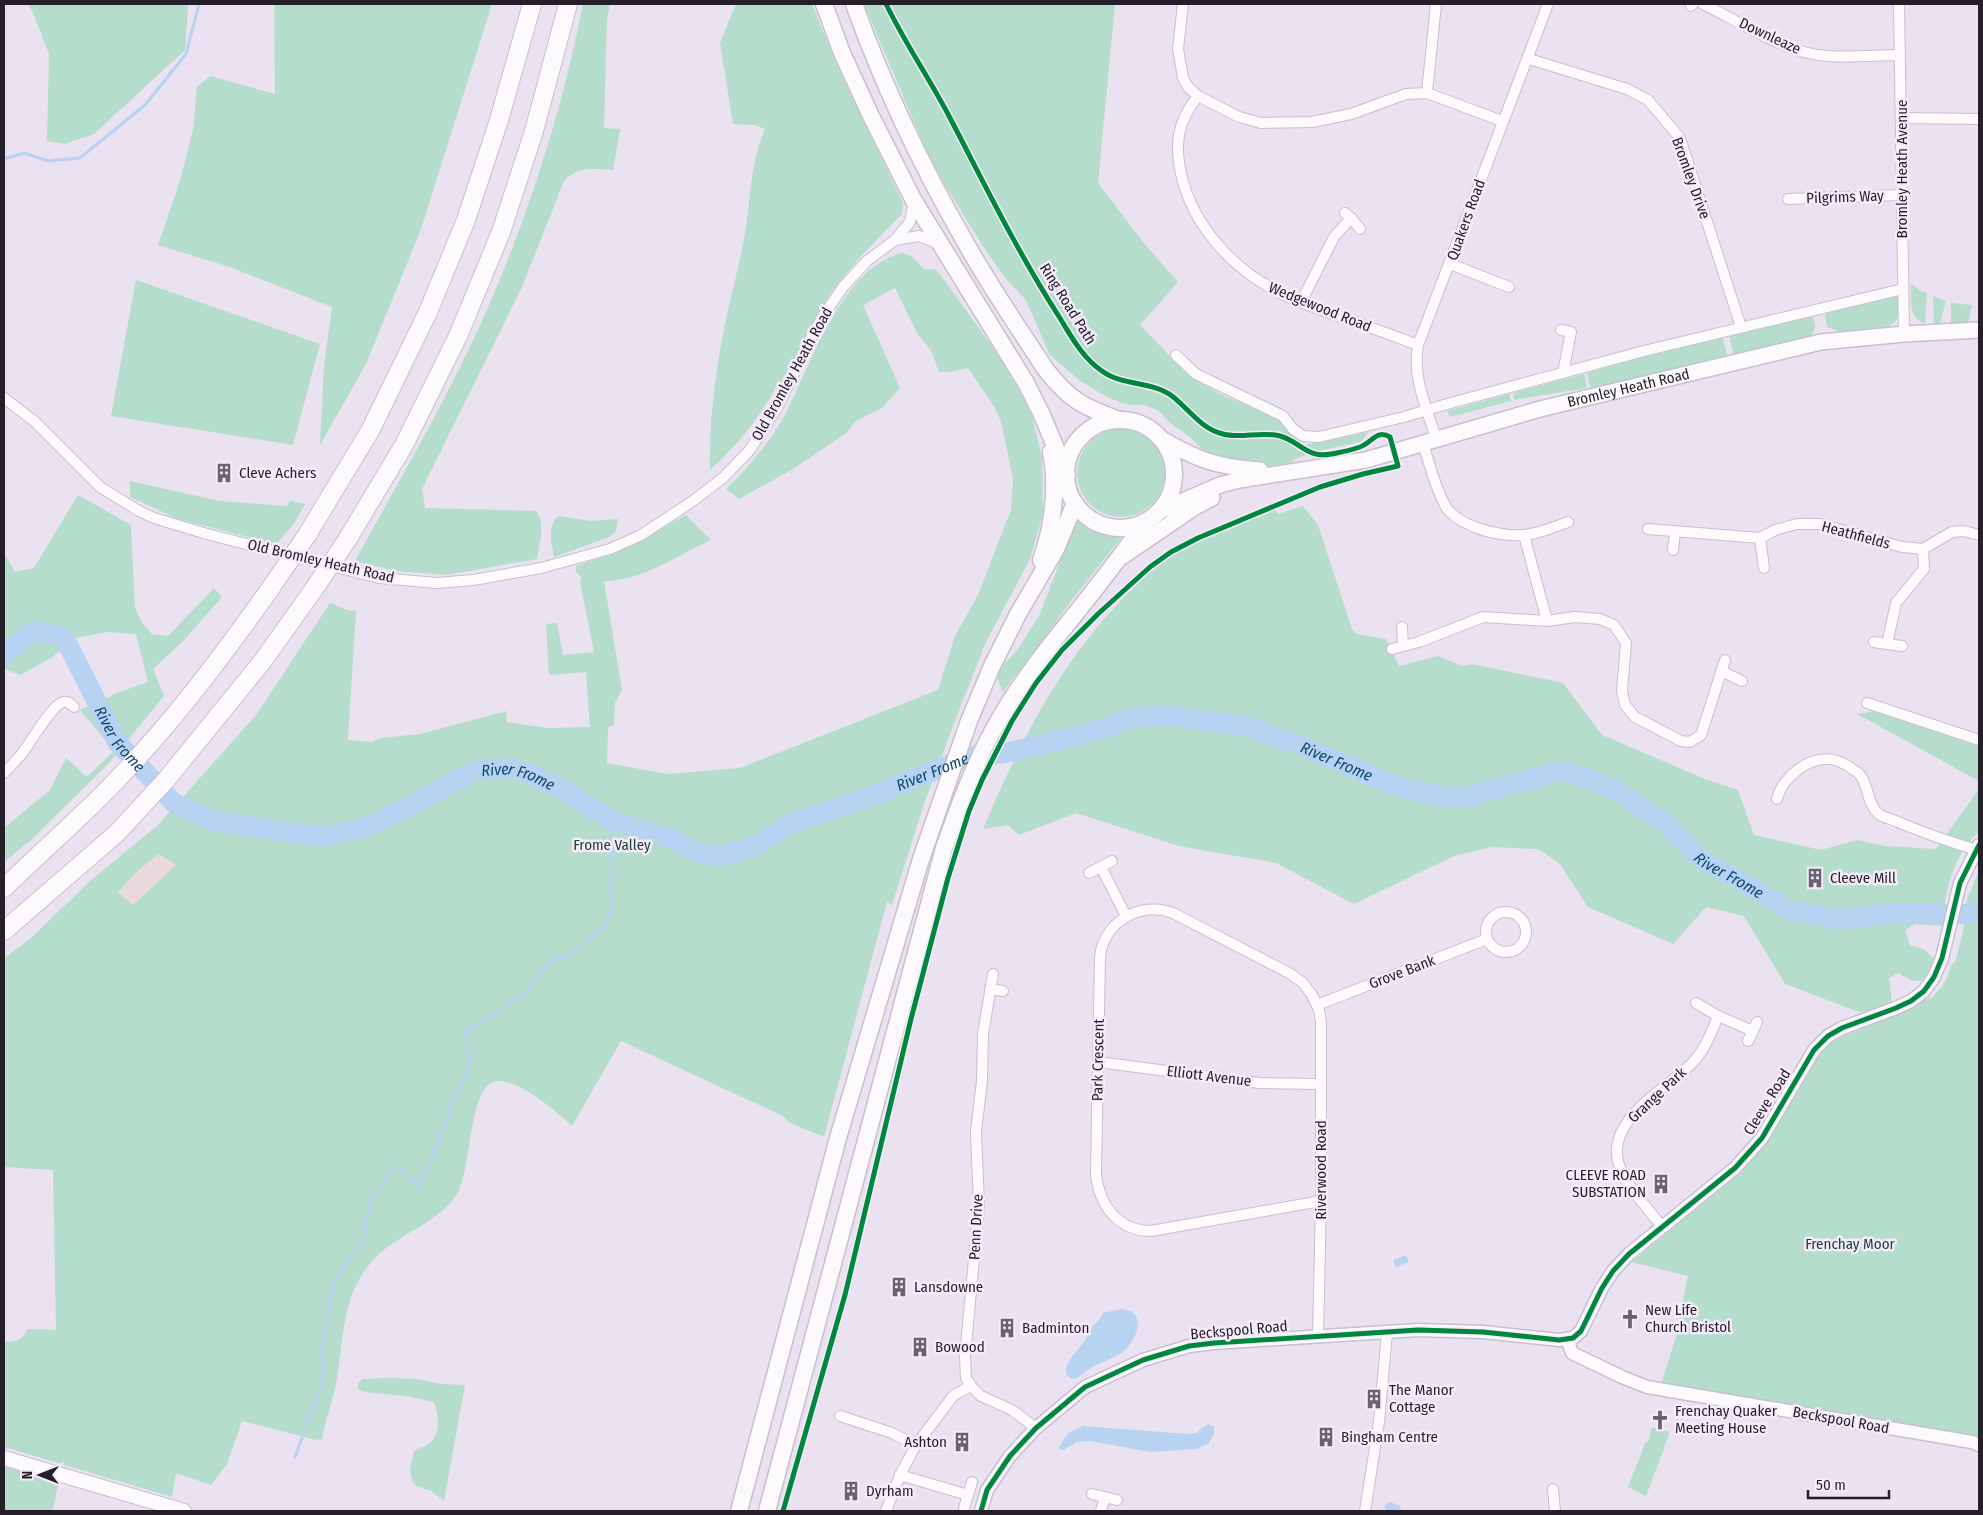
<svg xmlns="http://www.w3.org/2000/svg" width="1983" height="1515" font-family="'Fira Sans Condensed',sans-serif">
<rect width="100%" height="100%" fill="#eae1f1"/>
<!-- industrial -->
<path fill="#ebd9dd" d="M159 854 176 865 133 906 118 892 139 870Z"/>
<!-- green -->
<g fill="#b4ddcc" fill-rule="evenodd">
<path d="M28 4H188L185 50 94 134 65 144 47 141 49 54 33 13Z"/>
<path d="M274 4H492L421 229 366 364 320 445 324 366 332 307 230 267 158 245 180 181 193 130 197 87 210 76 275 94Z"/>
<path d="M583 4H610L607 20 604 128 620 129 613 170C592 169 580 165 564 181L522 287 422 489 425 508 536 511C546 523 539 545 537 559L446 575 395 571 355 561C396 486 440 412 476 334 524 230 561 117 583 4Z"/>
<path d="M736 4H812L836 64 903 203 902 214 863 254 830 293 782 386 778 383C761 416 738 445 710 470 709 418 716 366 727 315 733 288 740 261 745 233 751 198 750 163 765 129L755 125 733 124 720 43Z"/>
<path d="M864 4H883L887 11 892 9 891 4H1115L1098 183 1143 242 1178 282 1140 325 1189 376 1226 397 1274 415 1304 444H1301L1277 429 1284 441 1294 447 1369 432 1361 442 1318 451 1297 458 1290 463 1268 466 1225 459 1203 450 1190 437 1169 422 1159 411 1145 405H1128L1109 398 1080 381 1050 355 1026 300 1005 278 984 248 931 162Z"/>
<path d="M902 253 911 256 924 269H934L939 273 999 356 1031 411 1042 458 1043 514 1030 559 986 642 953 726 925 801 892 905 887 902 824 1137 790 1123 783 1116 621 1041 572 1126C557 1112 512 1072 491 1083 469 1095 471 1171 457 1194 438 1224 397 1234 374 1259 341 1294 344 1340 336 1384 332 1403 325 1421 322 1439L316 1440 242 1421 227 1464 211 1485 176 1473 172 1497 4 1447V1342C17 1342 22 1340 28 1329L56 1330 53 1170 4 1167V958L30 939 90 881 158 825 256 715 330 603 350 611 356 610 348 740 372 742 381 738 420 734 507 711 506 722 548 728 590 727 586 672 549 675 546 624 557 623 563 655 594 652 580 582 582 578 576 572V566L616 552 686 515 711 540C678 555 642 581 604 581L622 690 615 703 614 725 608 727 607 763 668 774 740 768 938 690 955 636 978 595 1011 510 1013 479 1001 421 995 408 968 368 948 372H939L931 350 918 335 895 288 863 305 900 388 882 408 856 421 845 434 793 469 739 499 726 489C749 467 769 443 785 415 811 365 841 268 902 253ZM159 854 176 865 133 905 118 892 139 870Z"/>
<path d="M136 280 320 344 293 445 111 416Z"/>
<path d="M1911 283 1919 290 1927 293 1925 324C1907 316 1912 300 1911 283Z"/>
<path d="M1894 294 1900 299V310L1896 321 1887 328 1841 332 1827 327 1825 315 1834 308Z"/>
<path d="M1933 296 1946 301 1940 323 1934 324Z"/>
<path d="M1951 303 1972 305 1968 323H1951Z"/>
<path d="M1810 315C1820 325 1814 333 1806 340L1734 357 1729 335Z"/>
<path d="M1722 335 1727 355 1723 356 1724 360 1591 389 1587 373Z"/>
<path d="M1584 374 1587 388 1514 400 1513 393Z"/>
<path d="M1509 394 1511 401 1450 417 1447 411Z"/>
<circle cx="1121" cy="473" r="44"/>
<path d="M130 481 219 501 287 506 290 501 305 504 293 525 276 544 178 519 130 497Z"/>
<path d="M78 495 131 525 135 608 142 623 152 634 168 636 214 588 222 597 185 639 153 669 164 696 109 763 32 839 4 862V828L50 790 66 758 87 777 114 751 80 710 117 693 148 682 136 634 108 632 75 638 51 658 20 675 4 669V553L15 572 34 568Z"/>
<path d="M1303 506 1318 525 1352 629 1357 634 1386 639 1399 666 1438 656 1462 666 1472 664 1563 683 1602 735 1705 779 1738 790 1754 835 1821 850 1857 840 1885 846 1936 849 1979 789V832C1951 857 1946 891 1942 926L1915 924 1905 930 1910 945 1925 950 1935 960 1928 973 1921 981 1911 980 1898 973 1889 978 1892 1004 1874 1010 1859 1012 1785 984 1744 916 1706 907 1673 944 1588 907 1560 864 1538 849 1491 847 1454 856 1354 904 1276 863 1179 846 1076 813 1019 835 1008 825 983 829C1017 749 1055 672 1114 608 1131 589 1150 571 1171 557 1204 537 1239 522 1275 509L1278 514Z"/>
<path d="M558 516 590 521 618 519 616 531 609 537 554 557C552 544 547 526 558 516Z"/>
<path d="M1076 520 1090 531 1121 538 1071 601 1037 648 1003 692 997 677 1002 665 1016 652 1039 616Z"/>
<path d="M1898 708 1979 740V781L1857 714Z"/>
<path d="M1979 871V1437L1966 1436 1661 1384 1676 1337 1688 1276 1632 1262 1736 1175 1801 1076 1827 1043 1901 1013 1929 998H1932L1945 982 1952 964 1955 963 1963 932 1967 899Z"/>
<path d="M390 1378 417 1379 441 1384 465 1385 444 1501 431 1491 416 1486 412 1481 410 1470 414 1451C418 1448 424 1447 429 1444 441 1436 439 1413 434 1402L406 1396 364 1392 358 1389V1383L363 1379Z"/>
<path d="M1652 1427 1670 1432 1646 1496 1628 1487 1646 1441 1648 1442Z"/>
<path d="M4 1467 59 1479 53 1511H4Z"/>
</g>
<!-- water -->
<g fill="#b8d3f2">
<path d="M1406 1255 1409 1262 1396 1267 1393 1260Z"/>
<path d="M1121 1309 1131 1311C1146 1322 1133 1343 1123 1352 1116 1358 1100 1362 1091 1368 1085 1371 1081 1377 1074 1379 1053 1374 1078 1350 1084 1342 1087 1338 1088 1333 1091 1328 1095 1323 1101 1320 1103 1313Z"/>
<path d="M1208 1424 1214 1427V1434L1208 1444 1196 1449 1150 1452 1090 1441 1077 1442 1064 1450 1060 1449 1059 1447 1068 1433 1083 1426 1187 1434 1196 1433Z"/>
<path d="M1390 1502 1400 1506 1401 1511H1386L1384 1506Z"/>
</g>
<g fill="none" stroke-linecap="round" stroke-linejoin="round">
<!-- stream -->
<g stroke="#b8d3f2" stroke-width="3">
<path d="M4 159 24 153 48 161 80 158 145 105 186 54 199 4"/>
<path d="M295 1457 324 1377 322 1345 334 1282 363 1241 370 1200 397 1166 419 1187 470 1061 465 1032 523 996 550 961 569 956 605 925 613 904 610 884 613 821"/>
</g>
<!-- river -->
<path stroke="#b8d3f2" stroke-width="20" id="s1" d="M4 655 32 631 64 637 117 742 174 803 214 821 323 837 366 827 410 806 473 771 509 768 531 774 565 791 613 821 675 840 696 852 720 856 757 846 790 824 869 797 968 757 1005 753 1085 734 1136 717 1169 715 1248 727 1297 744 1395 786 1452 798 1470 796 1560 771 1588 778 1621 793 1667 825 1703 861 1739 880 1789 910 1842 920 1884 914H1979"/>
<defs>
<g id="minor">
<path d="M1183 4 1178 49 1183 78 1188 87 1198 96 1239 117 1261 123 1312 122 1351 114 1406 94 1427 93 1502 121"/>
<path d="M1703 4C1736 20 1769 42 1804 52 1832 60 1871 55 1900 55"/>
<path d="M1899 4 1904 334"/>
<path d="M1691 6 1693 4"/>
<path d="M1529 59 1627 89 1648 100 1680 138 1741 327"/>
<path d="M1427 93 1436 4"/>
<path d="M1198 96C1177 122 1174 145 1182 178 1194 225 1230 266 1273 289 1291 300 1312 306 1332 314 1361 324 1389 334 1418 345"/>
<path d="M1902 118 1979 119"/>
<path d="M1788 199 1902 195"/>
<path d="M1351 218 1360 229"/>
<path d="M895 240 919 236 940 244"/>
<path d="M1450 264 1509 287"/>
<path d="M1301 302 1334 237 1351 218 1345 213"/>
<path d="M1561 330 1571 332 1563 373"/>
<path d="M1176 355 1196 374 1283 416 1293 429 1303 436 1319 437 1404 417 1447 404 1644 351 1903 289"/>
<path d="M4 398 34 421 100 487 139 511 154 518 207 534 379 578 437 583 473 580 541 568 610 549 641 535 690 503 723 478 749 451 777 408 813 334 825 313 843 287 867 261 895 240 910 222 914 201"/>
<path d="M1436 439C1427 407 1412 379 1418 345L1548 4"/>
<path d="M1423 443C1427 457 1440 502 1449 511 1465 528 1501 537 1524 535 1539 534 1554 527 1568 522"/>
<path d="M1648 529 1760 538 1775 530 1797 524H1820L1902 547 1923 549 1952 532 1964 531 1979 535"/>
<path d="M1524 535 1547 621"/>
<path d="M1760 538 1764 568"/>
<path d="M1673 550 1675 532"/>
<path d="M1402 627 1403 646"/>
<path d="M1874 642 1887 644"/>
<path d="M1902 646 1887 644 1896 603 1924 569 1923 549"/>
<path d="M1392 649 1419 642 1483 617 1547 621 1575 617 1600 619 1614 625 1626 643 1622 691 1625 705 1635 717 1681 741 1690 742 1701 735 1725 660"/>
<path d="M1721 671 1742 681"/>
<path d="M1867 703 1979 740"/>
<path d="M4 773C11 766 17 760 23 752 31 742 52 705 63 702 68 701 71 704 74 707"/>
<path d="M1777 799C1781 783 1792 773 1805 765 1822 756 1836 757 1851 768 1855 771 1860 773 1862 778 1869 790 1868 806 1880 815 1885 818 1892 819 1898 822 1924 833 1950 842 1977 850"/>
<path d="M1101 867 1126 916"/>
<path d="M1089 873 1112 861"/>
<circle cx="1506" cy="932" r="20"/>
<path d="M993 974 983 1034 982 1081 976 1132 979 1205 965 1356 966 1378 971 1386 981 1396 1012 1410 1036 1428"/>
<path d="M990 989 1003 991"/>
<path d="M1696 1003 1718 1016 1753 1031"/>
<path d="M1317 1005 1487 939"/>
<path d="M1748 1041 1757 1022"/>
<path d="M1098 1062 1259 1083 1320 1084"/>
<path d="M1662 1227C1648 1208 1629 1190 1620 1168 1601 1120 1669 1089 1695 1060 1706 1047 1712 1031 1718 1016"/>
<path d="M1318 1336 1321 1201V1022L1319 1010 1312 995 1303 983 1291 974 1173 913C1140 901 1105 921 1100 956L1096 1174C1099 1205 1118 1231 1151 1231L1321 1201"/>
<path d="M840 1416 892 1433 916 1445"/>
<path d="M900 1475 968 1495"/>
<path d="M1553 1489 1555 1511"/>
<path d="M1092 1494 1117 1500"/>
<path d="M964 1508 972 1482"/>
<path d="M886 1511 900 1475 916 1445 954 1395 971 1386"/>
<path d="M1101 1511 1105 1497"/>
<path d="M1365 1511 1379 1422 1387 1333"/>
</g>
<g id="tertiary">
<path d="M1567 1339 1572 1353 1622 1377 1647 1387 1972 1442 1979 1445"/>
<path d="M981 1511 987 1490 1010 1456 1036 1428 1085 1387 1143 1360 1189 1346 1214 1343 1418 1330 1483 1332 1559 1340 1573 1338 1581 1331 1602 1288 1613 1271 1629 1254 1735 1168 1762 1138 1814 1050 1828 1036 1842 1028 1896 1008 1911 1001 1924 991 1934 977 1942 958 1960 883 1979 845"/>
</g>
<path id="secondary" d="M4 1458 184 1511"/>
<g id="primary">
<path d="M1160 438C1197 460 1217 467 1260 470"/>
<path id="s2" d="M1158 512 1220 485 1239 480 1366 460 1540 409 1821 342 1904 334 1979 330"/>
<path d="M1123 556 1195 507 1212 498"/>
</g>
<g id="trunk">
<path d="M824 4 842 53 871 116 914 201 1026 383 1042 415 1067 475"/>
<path d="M854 4C883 85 920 163 963 238 988 284 1018 327 1046 370 1071 401 1082 406 1119 420"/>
<circle cx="1120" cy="474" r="54"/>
<path d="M1041 560C1053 527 1058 487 1051 452"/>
<path d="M739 1511 838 1138 921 859 969 721 992 666 1018 614 1056 549 1075 503"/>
<path d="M767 1511 944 848C960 803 976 759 1000 718 1013 695 1029 673 1045 652 1079 609 1114 567 1145 522"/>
</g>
<g id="motorway">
<path d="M307 535 371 429 428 312 466 220 499 120 532 4"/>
<path d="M347 540 404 445 458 336 501 232 534 131 568 4"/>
<path d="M4 888C33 860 63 833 92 805 160 739 218 663 272 586"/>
<path d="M4 931 117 833 166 780 262 662 314 589"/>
</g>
</defs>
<!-- minor casing -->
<use href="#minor" stroke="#c7c0cd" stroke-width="12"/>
<!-- tertiary casing -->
<use href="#tertiary" stroke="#c7c0cd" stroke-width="15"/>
<!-- secondary casing -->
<use href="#secondary" stroke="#c7c0cd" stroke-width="16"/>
<!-- primary casing -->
<use href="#primary" stroke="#c7c0cd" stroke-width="18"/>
<!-- trunk casing -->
<use href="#trunk" stroke="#c7c0cd" stroke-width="19"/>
<!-- motorway casing -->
<use href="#motorway" stroke="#c7c0cd" stroke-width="20"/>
<!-- minor -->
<use href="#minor" stroke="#fcfafd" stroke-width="10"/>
<!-- tertiary -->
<use href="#tertiary" stroke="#fcfafd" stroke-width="12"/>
<!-- secondary -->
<use href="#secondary" stroke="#fcfafd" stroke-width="14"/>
<!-- primary -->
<use href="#primary" stroke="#fcfafd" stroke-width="15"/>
<!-- trunk -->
<use href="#trunk" stroke="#fcfafd" stroke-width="16"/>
<!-- motorway -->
<use href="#motorway" stroke="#fcfafd" stroke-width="18"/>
<defs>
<g id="motorway-bridge">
<path d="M272 586 307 535"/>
<path d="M314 589 347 540"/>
</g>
</defs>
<!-- motorway-bridge casing -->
<use href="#motorway-bridge" stroke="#c7c0cd" stroke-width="20" stroke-linecap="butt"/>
<!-- motorway-bridge -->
<use href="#motorway-bridge" stroke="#fcfafd" stroke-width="18"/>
<defs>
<g id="cycleway">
<path d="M783 1511 845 1295 911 1019 948 878 969 811 982 780 1012 721 1036 683 1062 650 1099 613 1150 567 1171 552 1198 538 1320 487 1363 474 1398 466 1390 437C1378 430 1373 440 1364 445 1356 450 1341 452 1331 454 1308 459 1299 441 1280 436 1261 431 1241 439 1223 434 1200 428 1190 410 1172 396 1152 381 1122 386 1102 371 1082 358 1070 334 1058 315 1017 251 984 183 949 116 929 78 905 43 886 4"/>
<path d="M981 1511 987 1490 1010 1456 1036 1428 1085 1387 1143 1360 1189 1346 1214 1343 1418 1330 1483 1332 1559 1340 1573 1338 1581 1331 1602 1288 1613 1271 1629 1254 1735 1168 1762 1138 1814 1050 1828 1036 1842 1028 1896 1008 1911 1001 1924 991 1934 977 1942 958 1960 883 1979 845"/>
</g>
</defs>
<!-- cycleway casing -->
<use href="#cycleway" stroke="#f5ebfc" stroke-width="8"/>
<!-- cycleway -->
<use href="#cycleway" stroke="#00873e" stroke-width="5"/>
</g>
<!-- icons -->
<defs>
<symbol id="building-bare" viewBox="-9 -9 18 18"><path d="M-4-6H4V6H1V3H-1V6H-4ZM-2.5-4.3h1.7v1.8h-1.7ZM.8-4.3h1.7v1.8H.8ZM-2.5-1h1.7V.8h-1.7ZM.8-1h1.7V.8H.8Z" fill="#6a636f" stroke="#f5ebfc" stroke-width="2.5" paint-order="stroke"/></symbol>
<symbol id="church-bare" viewBox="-9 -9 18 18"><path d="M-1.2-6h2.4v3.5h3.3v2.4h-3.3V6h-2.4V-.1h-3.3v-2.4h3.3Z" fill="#6a636f" stroke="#f5ebfc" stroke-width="2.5" paint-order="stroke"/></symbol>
</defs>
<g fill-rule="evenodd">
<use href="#building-bare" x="210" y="459" width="28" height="28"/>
<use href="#building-bare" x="1801" y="864" width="28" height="28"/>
<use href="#building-bare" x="1647" y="1170" width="28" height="28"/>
<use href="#building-bare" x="885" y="1273" width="28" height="28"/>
<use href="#church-bare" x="1616" y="1305" width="28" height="28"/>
<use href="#building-bare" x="993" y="1314" width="28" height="28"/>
<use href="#building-bare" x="906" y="1333" width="28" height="28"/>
<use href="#building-bare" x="1360" y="1385" width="28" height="28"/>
<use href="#church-bare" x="1646" y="1406" width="28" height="28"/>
<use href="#building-bare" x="1312" y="1423" width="28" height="28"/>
<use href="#building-bare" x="948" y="1428" width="28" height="28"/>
<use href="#building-bare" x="837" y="1477" width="28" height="28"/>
</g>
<g text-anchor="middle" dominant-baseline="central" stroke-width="5" stroke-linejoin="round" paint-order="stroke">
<!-- street labels -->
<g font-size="15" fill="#251f29" stroke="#f5ebfc">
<text transform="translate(1770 36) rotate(25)">Downleaze</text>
<text transform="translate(1902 169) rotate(-90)">Bromley Heath Avenue</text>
<text transform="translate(1691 178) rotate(70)">Bromley Drive</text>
<text transform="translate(1845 197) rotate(-2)">Pilgrims Way</text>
<text transform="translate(1466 220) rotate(-70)">Quakers Road</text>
<text transform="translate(1068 304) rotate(58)">Ring Road Path</text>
<text transform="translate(1320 307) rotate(22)">Wedgewood Road</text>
<text transform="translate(792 374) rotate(-61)">Old Bromley Heath Road</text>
<text stroke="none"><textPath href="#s2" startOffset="488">Bromley Heath Road</textPath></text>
<text transform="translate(1856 535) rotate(15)">Heathfields</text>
<text transform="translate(321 561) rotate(13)">Old Bromley Heath Road</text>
<text transform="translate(1402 972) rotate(-21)">Grove Bank</text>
<text transform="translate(1098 1060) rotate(-89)">Park Crescent</text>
<text transform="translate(1209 1076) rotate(7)">Elliott Avenue</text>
<text transform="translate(1657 1095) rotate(-43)">Grange Park</text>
<text transform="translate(1767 1102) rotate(-58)">Cleeve Road</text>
<text transform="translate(1321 1170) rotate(-90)">Riverwood Road</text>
<text transform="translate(976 1227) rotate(-87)">Penn Drive</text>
<text transform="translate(1239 1330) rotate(-5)">Beckspool Road</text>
<text transform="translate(1841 1420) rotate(10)">Beckspool Road</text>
</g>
<!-- poi labels -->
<g font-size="15" fill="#251f29" stroke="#f5ebfc" text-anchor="start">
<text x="239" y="473">Cleve Achers</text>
<text x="1830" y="878">Cleeve Mill</text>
<text x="1646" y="1175" text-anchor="end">CLEEVE ROAD<tspan x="1646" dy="17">SUBSTATION</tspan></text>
<text x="914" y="1287">Lansdowne</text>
<text x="1645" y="1310">New Life<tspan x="1645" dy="17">Church Bristol</tspan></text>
<text x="1022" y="1328">Badminton</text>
<text x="935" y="1347">Bowood</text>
<text x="1389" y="1390">The Manor<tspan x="1389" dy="17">Cottage</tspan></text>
<text x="1675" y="1411">Frenchay Quaker<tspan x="1675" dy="17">Meeting House</tspan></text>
<text x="1341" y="1437">Bingham Centre</text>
<text x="947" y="1442" text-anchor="end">Ashton</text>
<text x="866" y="1491">Dyrham</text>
</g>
<!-- park labels -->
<g font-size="15" fill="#1c4430" stroke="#f5ebfc">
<text x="612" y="845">Frome Valley</text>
<text x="1850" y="1244">Frenchay Moor</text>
</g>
<!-- water labels -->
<g font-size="16" font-style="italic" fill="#0e4970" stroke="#f5ebfc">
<text stroke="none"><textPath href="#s1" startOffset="186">River Frome</textPath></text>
<text stroke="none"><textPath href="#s1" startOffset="1506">River Frome</textPath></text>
<text stroke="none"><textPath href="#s1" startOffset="1086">River Frome</textPath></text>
<text stroke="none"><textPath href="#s1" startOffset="636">River Frome</textPath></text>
<text stroke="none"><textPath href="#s1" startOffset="1941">River Frome</textPath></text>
</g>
</g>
<!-- border -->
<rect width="1983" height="1515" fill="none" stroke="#251f29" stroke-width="10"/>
<!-- north arrow -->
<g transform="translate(40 1475) rotate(270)" stroke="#f5ebfc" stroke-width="4" paint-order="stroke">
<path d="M0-4L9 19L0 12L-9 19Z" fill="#251f29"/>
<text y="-8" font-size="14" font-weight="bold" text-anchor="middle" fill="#251f29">N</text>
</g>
<!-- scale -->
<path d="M1808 1490v8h81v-8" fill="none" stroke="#251f29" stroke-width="2.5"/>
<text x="1816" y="1490" font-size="15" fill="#251f29" stroke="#f5ebfc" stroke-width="4" paint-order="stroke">50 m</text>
</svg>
